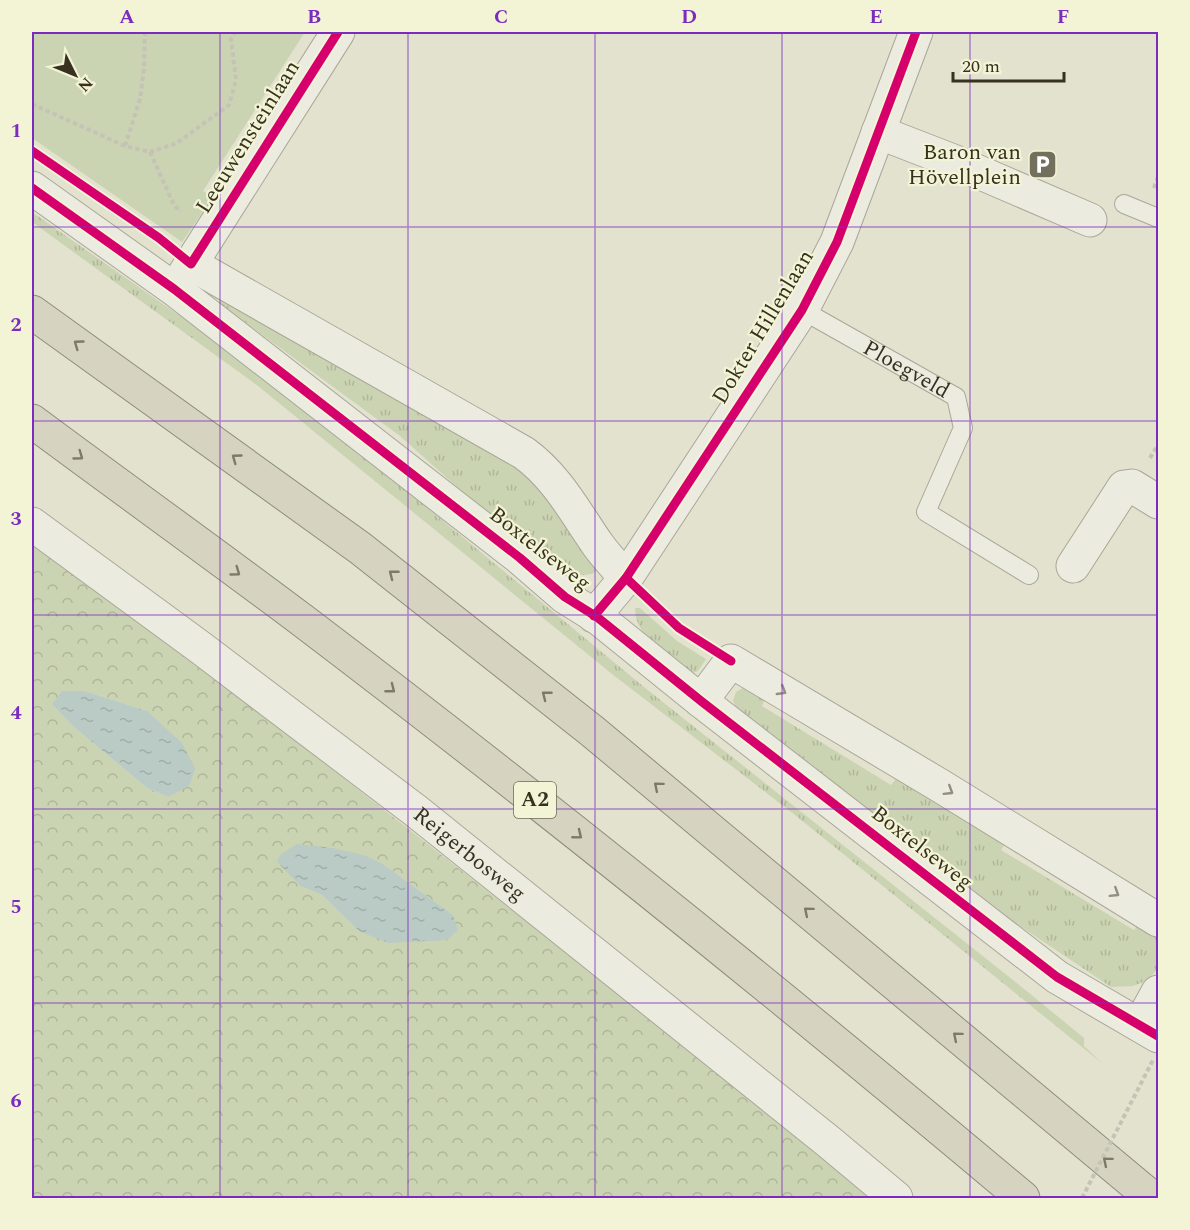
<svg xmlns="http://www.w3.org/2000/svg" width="1190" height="1230" font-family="Spectral,serif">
<defs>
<pattern id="grass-tufts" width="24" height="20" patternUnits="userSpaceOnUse" patternTransform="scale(1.5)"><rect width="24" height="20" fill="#cbd4b2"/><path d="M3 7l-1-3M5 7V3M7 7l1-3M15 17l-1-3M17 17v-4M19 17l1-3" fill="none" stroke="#afb699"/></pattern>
<pattern id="forest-crowns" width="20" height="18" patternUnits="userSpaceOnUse" patternTransform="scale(1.5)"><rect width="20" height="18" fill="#cbd4b2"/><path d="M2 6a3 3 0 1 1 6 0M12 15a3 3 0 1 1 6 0" fill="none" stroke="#afb699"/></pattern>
<pattern id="water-ripples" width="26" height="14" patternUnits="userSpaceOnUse" patternTransform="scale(1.5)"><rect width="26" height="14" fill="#bacac4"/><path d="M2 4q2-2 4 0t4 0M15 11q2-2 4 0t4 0" fill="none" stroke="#a0aea8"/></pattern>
</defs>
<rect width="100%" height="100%" fill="#e3e2cf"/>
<!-- grass -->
<g fill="url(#grass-tufts)">
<path d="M32 212 257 370 344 439 644 687 1028 992 1084 1038V1046L1103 1064 795 815 612 674 258 386 32 222Z"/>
<path d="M224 293 532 476 600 568 592 574 583 575 574 574 552 565 457 487 400 436 219 303Z"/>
<path d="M635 608H640L677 641 706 659 698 671 692 673C671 657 634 637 635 608Z"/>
<path d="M743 688H753L766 696 762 706 891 785 898 776 1006 842 1001 850 1134 930 1139 923 1158 936V969L1146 981 1133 986 1111 987 1020 926 937 861 737 710 733 701 736 692Z"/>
</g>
<!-- forest -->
<path fill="url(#forest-crowns)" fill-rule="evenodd" d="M32 544 192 659 811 1145 875 1198H32ZM62 691H85L147 711 168 797 147 788 75 728ZM367 856 383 864 453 915 359 931 322 895 300 886 277 862Z"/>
<!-- park -->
<path fill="#cbd4b2" d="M32 32H305L203 191 213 197 182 242 32 138Z"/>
<!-- water -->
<g fill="url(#water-ripples)">
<path d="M62 691H85L147 711 182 743 195 769 189 786 168 797 147 788 75 728 52 704Z"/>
<path d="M297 844 333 848 367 856 383 864 453 915 458 930 447 940 388 943 359 931 322 895 300 886 277 862 280 855Z"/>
</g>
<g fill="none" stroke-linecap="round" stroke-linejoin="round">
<defs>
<g id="service">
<path d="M1124 204 1158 218"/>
<path id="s1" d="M802 310 956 397 963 428 926 512 1029 575"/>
</g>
<g id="minor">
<path d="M878 132 953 161 1090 220"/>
<path d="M191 264 524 453C557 477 575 512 598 545 606 556 616 567 626 578"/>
<path d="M180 281 338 32"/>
<path id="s2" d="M32 524 201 648 416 811 829 1142 896 1198"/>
<path d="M1073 566 1124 487 1132 486 1158 502"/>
<path d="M594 616 626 578 802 310 837 242 916 32"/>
<path d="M701 701 731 661 939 785 1158 920"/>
<path d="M1140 1025 1158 992"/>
</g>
<path id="tertiary" d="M32 188 174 289 520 558 565 597 597 617 701 701 1057 977 1158 1036"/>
<g id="motorway">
<path d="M32 312 360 548 592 731 1152 1198"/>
<path d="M32 421C122 488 213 553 302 620 547 806 787 1000 1023 1198"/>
</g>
</defs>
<!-- service casing -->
<use href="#service" stroke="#a9a797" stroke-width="20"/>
<!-- minor casing -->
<use href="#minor" stroke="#a9a797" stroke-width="35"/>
<!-- tertiary casing -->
<use href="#tertiary" stroke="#a9a797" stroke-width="35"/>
<!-- motorway casing -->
<use href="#motorway" stroke="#8e8c7e" stroke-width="35"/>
<!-- path -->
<g stroke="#c4c3b6" stroke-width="4" stroke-dasharray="4.5 3" stroke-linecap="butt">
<path d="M32 104 125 146 150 152 177 143 229 105 236 80 231 39 235 32"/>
<path d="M125 146 140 99 144 69 145 32"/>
<path d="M150 152 174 205 181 212"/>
<path d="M1154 188 1158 177"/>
<path d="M1150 458 1158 445"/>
</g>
<!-- service -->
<use href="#service" stroke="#ecebe0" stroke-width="18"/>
<!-- minor -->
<use href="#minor" stroke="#ecebe0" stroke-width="33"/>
<!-- tertiary -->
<use href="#tertiary" stroke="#ecebe0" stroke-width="33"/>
<!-- motorway -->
<use href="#motorway" stroke="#d6d4c0" stroke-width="33"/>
<!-- path-bridge -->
<path stroke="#c4c3b6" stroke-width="4" stroke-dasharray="4.5 3" stroke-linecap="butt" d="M1082 1198 1153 1060"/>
<defs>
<g id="cycleway">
<path d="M32 151 159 238 191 264 338 32"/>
<path d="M32 188 174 289 520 558 565 597 597 617 701 701 1057 977 1158 1036"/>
<path d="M626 578 679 628 731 661"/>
<path d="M594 616 626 578 802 310 837 242 916 32"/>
</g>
</defs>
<!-- cycleway casing -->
<use href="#cycleway" stroke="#f3f3d6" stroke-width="13"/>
<!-- cycleway -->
<use href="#cycleway" stroke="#d6006c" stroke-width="9"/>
</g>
<!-- one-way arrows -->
<defs><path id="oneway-chevron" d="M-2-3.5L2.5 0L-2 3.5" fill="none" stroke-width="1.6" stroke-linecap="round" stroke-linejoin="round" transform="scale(1.5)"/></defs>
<g stroke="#7f7a68">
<use href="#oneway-chevron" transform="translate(78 344) rotate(-144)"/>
<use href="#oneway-chevron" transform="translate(79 456) rotate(36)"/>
<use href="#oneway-chevron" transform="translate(236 458) rotate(-144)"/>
<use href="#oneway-chevron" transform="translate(236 572) rotate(36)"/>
<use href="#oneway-chevron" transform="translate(393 574) rotate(-142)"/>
<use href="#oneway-chevron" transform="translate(391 689) rotate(38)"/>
<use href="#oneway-chevron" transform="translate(546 695) rotate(-142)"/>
<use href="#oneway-chevron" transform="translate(658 786) rotate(-140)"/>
<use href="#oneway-chevron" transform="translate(578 835) rotate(39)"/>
<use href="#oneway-chevron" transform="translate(808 911) rotate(-140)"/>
<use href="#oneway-chevron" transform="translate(957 1036) rotate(-140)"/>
<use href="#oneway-chevron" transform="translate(1107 1161) rotate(-140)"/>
</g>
<g stroke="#928e80">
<use href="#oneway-chevron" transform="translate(782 691) rotate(31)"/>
<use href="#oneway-chevron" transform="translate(949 791) rotate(32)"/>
<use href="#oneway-chevron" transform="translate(1115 893) rotate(32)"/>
</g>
<!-- grid -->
<path fill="none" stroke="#7b2cbf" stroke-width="1.5" stroke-opacity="0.55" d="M220 32V1198M408 32V1198M595 32V1198M782 32V1198M970 32V1198M32 227H1158M32 421H1158M32 615H1158M32 809H1158M32 1003H1158"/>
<!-- icons -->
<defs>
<symbol id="parking-square" viewBox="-11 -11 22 22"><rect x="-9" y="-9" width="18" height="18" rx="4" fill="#736f5d" stroke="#f3f3d6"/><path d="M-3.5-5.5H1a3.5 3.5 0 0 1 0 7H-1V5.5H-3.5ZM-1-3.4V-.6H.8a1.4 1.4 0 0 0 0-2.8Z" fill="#fff"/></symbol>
</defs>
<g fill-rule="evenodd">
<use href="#parking-square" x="1026" y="148" width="33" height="33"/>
</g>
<g text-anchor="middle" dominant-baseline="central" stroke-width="4.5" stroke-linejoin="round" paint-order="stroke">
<!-- shield labels -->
<rect fill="#f3f3d6" stroke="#6f6b57" stroke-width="1.5" x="514" y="782" width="42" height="36" rx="4.5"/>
<g font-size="21" font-weight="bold" fill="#373120">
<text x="535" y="800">A2</text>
</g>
<!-- street labels -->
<g font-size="22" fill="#373120" stroke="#f3f3d6">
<text transform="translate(248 137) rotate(-58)">Leeuwensteinlaan</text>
<text transform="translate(763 327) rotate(-59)">Dokter Hillenlaan</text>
<text stroke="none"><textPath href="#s1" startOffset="120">Ploegveld</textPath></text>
<text transform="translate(540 549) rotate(38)">Boxtelseweg</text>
<text transform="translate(922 848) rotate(38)">Boxtelseweg</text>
<text stroke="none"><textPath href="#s2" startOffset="548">Reigerbosweg</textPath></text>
</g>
<!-- poi labels -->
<g font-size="22" fill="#373120" stroke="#f3f3d6" text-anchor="end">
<text x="1021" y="152">Baron van<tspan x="1021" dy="25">Hövellplein</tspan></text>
</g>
</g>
<!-- border -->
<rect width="1190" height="1230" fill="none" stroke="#f3f3d6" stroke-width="66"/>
<!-- north arrow -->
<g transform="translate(75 75) rotate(133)" stroke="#f3f3d6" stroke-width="4.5" paint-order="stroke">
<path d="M0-4.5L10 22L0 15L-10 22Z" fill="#373120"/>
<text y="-9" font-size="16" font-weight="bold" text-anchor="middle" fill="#373120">N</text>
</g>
<!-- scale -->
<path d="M953 72v9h111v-9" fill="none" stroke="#373120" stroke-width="3"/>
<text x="962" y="72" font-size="18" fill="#373120" stroke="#f3f3d6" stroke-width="4.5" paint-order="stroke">20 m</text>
<rect x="33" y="33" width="1124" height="1164" fill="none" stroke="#7b2cbf" stroke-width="2"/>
<g font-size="20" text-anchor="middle" font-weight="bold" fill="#7b2cbf">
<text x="127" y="23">A</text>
<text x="314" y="23">B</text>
<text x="501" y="23">C</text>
<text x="689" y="23">D</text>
<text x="876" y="23">E</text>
<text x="1063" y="23">F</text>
<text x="16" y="137">1</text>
<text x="16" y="331">2</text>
<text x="16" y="525">3</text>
<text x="16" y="719">4</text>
<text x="16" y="913">5</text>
<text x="16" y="1107">6</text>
</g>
</svg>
